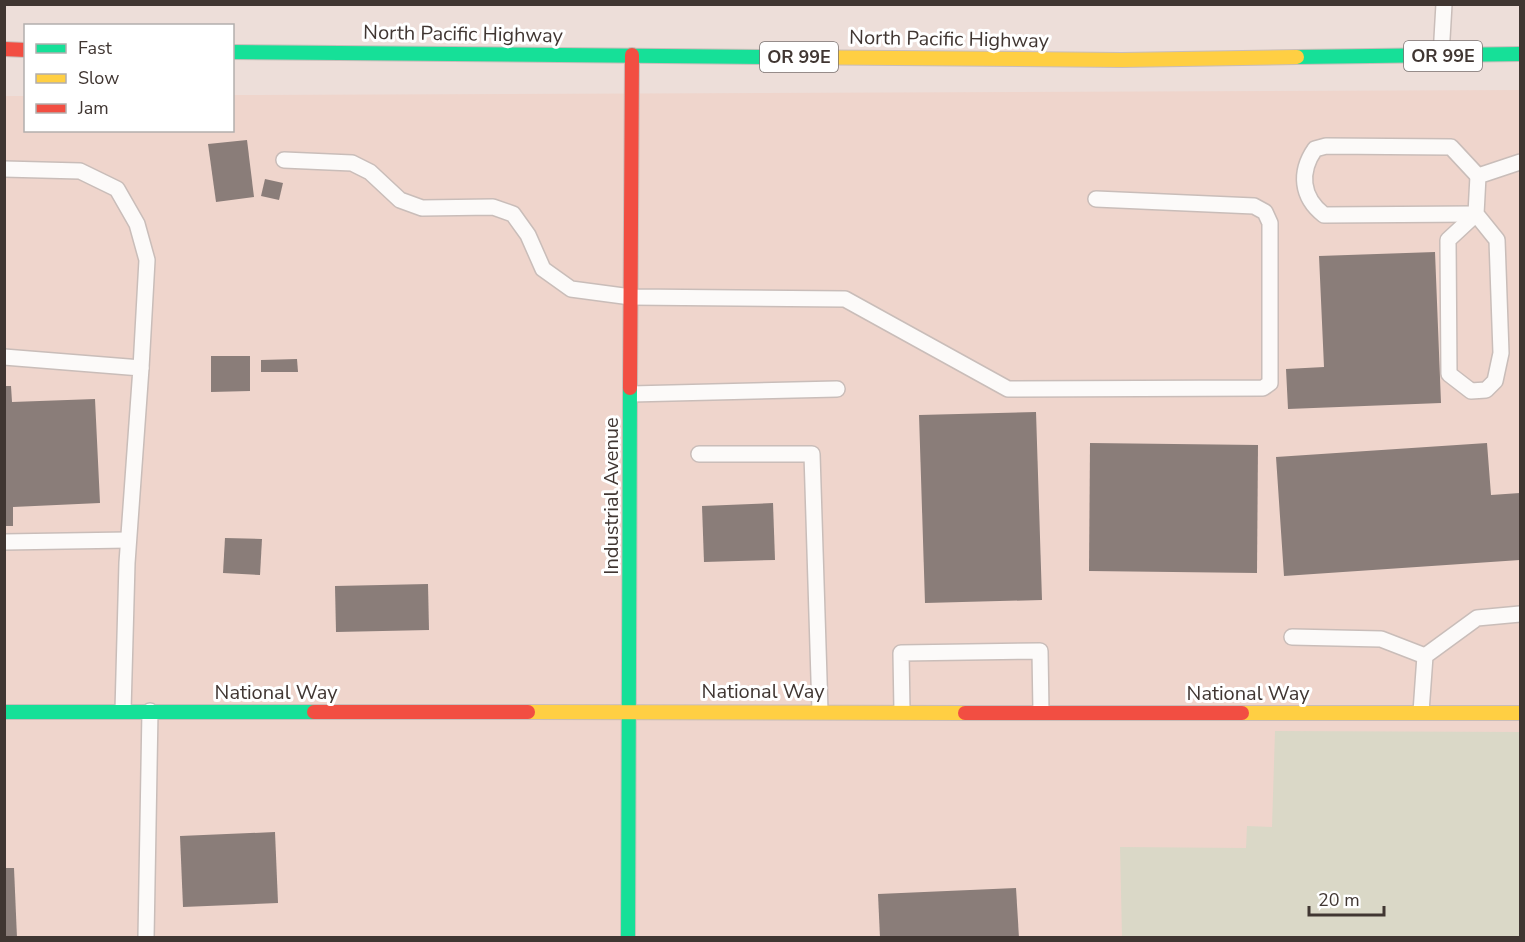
<svg xmlns="http://www.w3.org/2000/svg" width="1525" height="942" font-family="'Nunito Sans',sans-serif">
<rect width="100%" height="100%" fill="#edded9"/>
<!-- built -->
<path fill="#efd5cc" d="M1520 90V937H5L4 96H25L26 130H232L233 95Z"/>
<!-- green -->
<path fill="#dad8c7" d="M1275 731 1520 732V937H1122L1120 847 1246 848 1247 826 1272 827Z"/>
<!-- building -->
<g fill="#8a7d79">
<path d="M247 140 254 197 216 202 208 144Z"/>
<path d="M265 179 283 183 279 200 261 196Z"/>
<path d="M1435 252 1441 403 1288 409 1286 369 1324 367 1319 256Z"/>
<path d="M211 356H250V391L211 392Z"/>
<path d="M297 359 298 372H261V360Z"/>
<path d="M4 386H11L12 402 95 399 100 503 13 507V526H4Z"/>
<path d="M1036 412 1042 600 925 603 919 415Z"/>
<path d="M1090 443 1258 445 1257 573 1089 571Z"/>
<path d="M1487 443 1491 495 1520 493V560L1284 576 1276 457Z"/>
<path d="M773 503 775 560 704 562 702 506Z"/>
<path d="M225 538 262 539 260 575 223 573Z"/>
<path d="M428 584 429 630 336 632 335 586Z"/>
<path d="M275 832 278 903 183 907 180 836Z"/>
<path d="M4 868H14L17 938H4Z"/>
<path d="M1016 888 1019 938H880L878 894Z"/>
</g>
<g fill="none" stroke-linecap="round" stroke-linejoin="round">
<defs>
<g id="lane">
<path d="M1441 56 1444 4"/>
<path d="M284 160 352 163 370 172 400 200 422 208 493 207 513 214 528 235 543 269 571 289 631 297 845 299 1008 389 1263 388 1270 383V223L1265 212 1254 206 1096 199"/>
<path d="M4 169 80 171 117 189 137 224 147 260 141 368"/>
<path d="M1476 214 1448 240 1449 374 1471 391 1486 390 1495 381 1501 353 1497 240 1476 214 1478 176 1520 162"/>
<path d="M1476 214 1324 215C1301 197 1299 172 1315 149L1326 146 1451 147 1478 176"/>
<path d="M4 357 141 368 127 563 123 711"/>
<path d="M631 394 837 389"/>
<path d="M699 454H812L820 711"/>
<path d="M4 542 128 540"/>
<path d="M1292 637 1381 639 1425 656"/>
<path d="M902 711 901 653 1040 651 1041 712"/>
<path d="M1421 712 1425 656 1477 618 1520 614"/>
<path d="M146 938 150 711"/>
</g>
<g id="fast">
<path d="M232 52 773 57"/>
<path d="M1297 57 1520 54"/>
<path d="M4 712H314"/>
<path d="M628 938 630 388"/>
</g>
<g id="slow">
<path d="M773 57 1122 60 1297 57"/>
<path d="M528 712 965 713"/>
<path d="M1242 713H1520"/>
</g>
<g id="jam">
<path d="M4 49 26 50"/>
<path d="M630 388 632 55"/>
<path d="M314 712H528"/>
<path d="M965 713H1242"/>
</g>
</defs>
<!-- lane casing -->
<use href="#lane" stroke="#c9bdb9" stroke-width="18"/>
<!-- fast casing -->
<use href="#fast" stroke="#c9bdb9" stroke-width="16"/>
<!-- slow casing -->
<use href="#slow" stroke="#c9bdb9" stroke-width="16"/>
<!-- jam casing -->
<use href="#jam" stroke="#c9bdb9" stroke-width="16"/>
<!-- lane -->
<use href="#lane" stroke="#fcfaf9" stroke-width="15"/>
<!-- fast -->
<use href="#fast" stroke="#16e098" stroke-width="14"/>
<!-- slow -->
<use href="#slow" stroke="#ffcf43" stroke-width="14"/>
<!-- jam -->
<use href="#jam" stroke="#f24e42" stroke-width="14"/>
</g>
<g text-anchor="middle" dominant-baseline="central" stroke-width="6" stroke-linejoin="round" paint-order="stroke">
<!-- shield labels -->
<g fill="#fff" stroke="#797270" stroke-width="1.5">
<rect x="1404" y="41" width="78" height="30" rx="4.5"/>
<rect x="760" y="42" width="78" height="30" rx="4.5"/>
</g>
<g font-size="18" font-weight="bold" fill="#403632">
<text x="1443" y="56">OR 99E</text>
<text x="799" y="57">OR 99E</text>
</g>
<!-- street labels -->
<g font-size="20" fill="#403632" stroke="#fff">
<text transform="translate(463 34) rotate(1)">North Pacific Highway</text>
<text transform="translate(949 39) rotate(1)">North Pacific Highway</text>
<text transform="translate(611 496) rotate(-90)">Industrial Avenue</text>
<text x="763" y="691">National Way</text>
<text x="276" y="692">National Way</text>
<text x="1248" y="693">National Way</text>
</g>
</g>
<!-- border -->
<rect width="1525" height="942" fill="none" stroke="#403632" stroke-width="12"/>
<!-- legend -->
<rect x="24" y="24" width="210" height="108" fill="#ffffff" stroke="#b3afad" stroke-width="1.5"/>
<rect x="36" y="44" width="30" height="9" fill="#16e098" stroke="#b3afad" stroke-width="1.5"/>
<text x="78" y="54" font-size="18" fill="#403632">Fast</text>
<rect x="36" y="74" width="30" height="9" fill="#ffcf43" stroke="#b3afad" stroke-width="1.5"/>
<text x="78" y="84" font-size="18" fill="#403632">Slow</text>
<rect x="36" y="104" width="30" height="9" fill="#f24e42" stroke="#b3afad" stroke-width="1.5"/>
<text x="78" y="114" font-size="18" fill="#403632">Jam</text>
<!-- scale -->
<path d="M1309 906v9h75v-9" fill="none" stroke="#403632" stroke-width="3"/>
<text x="1318" y="906" font-size="18" fill="#403632" stroke="#ffffff" stroke-width="4.5" paint-order="stroke">20 m</text>
</svg>
